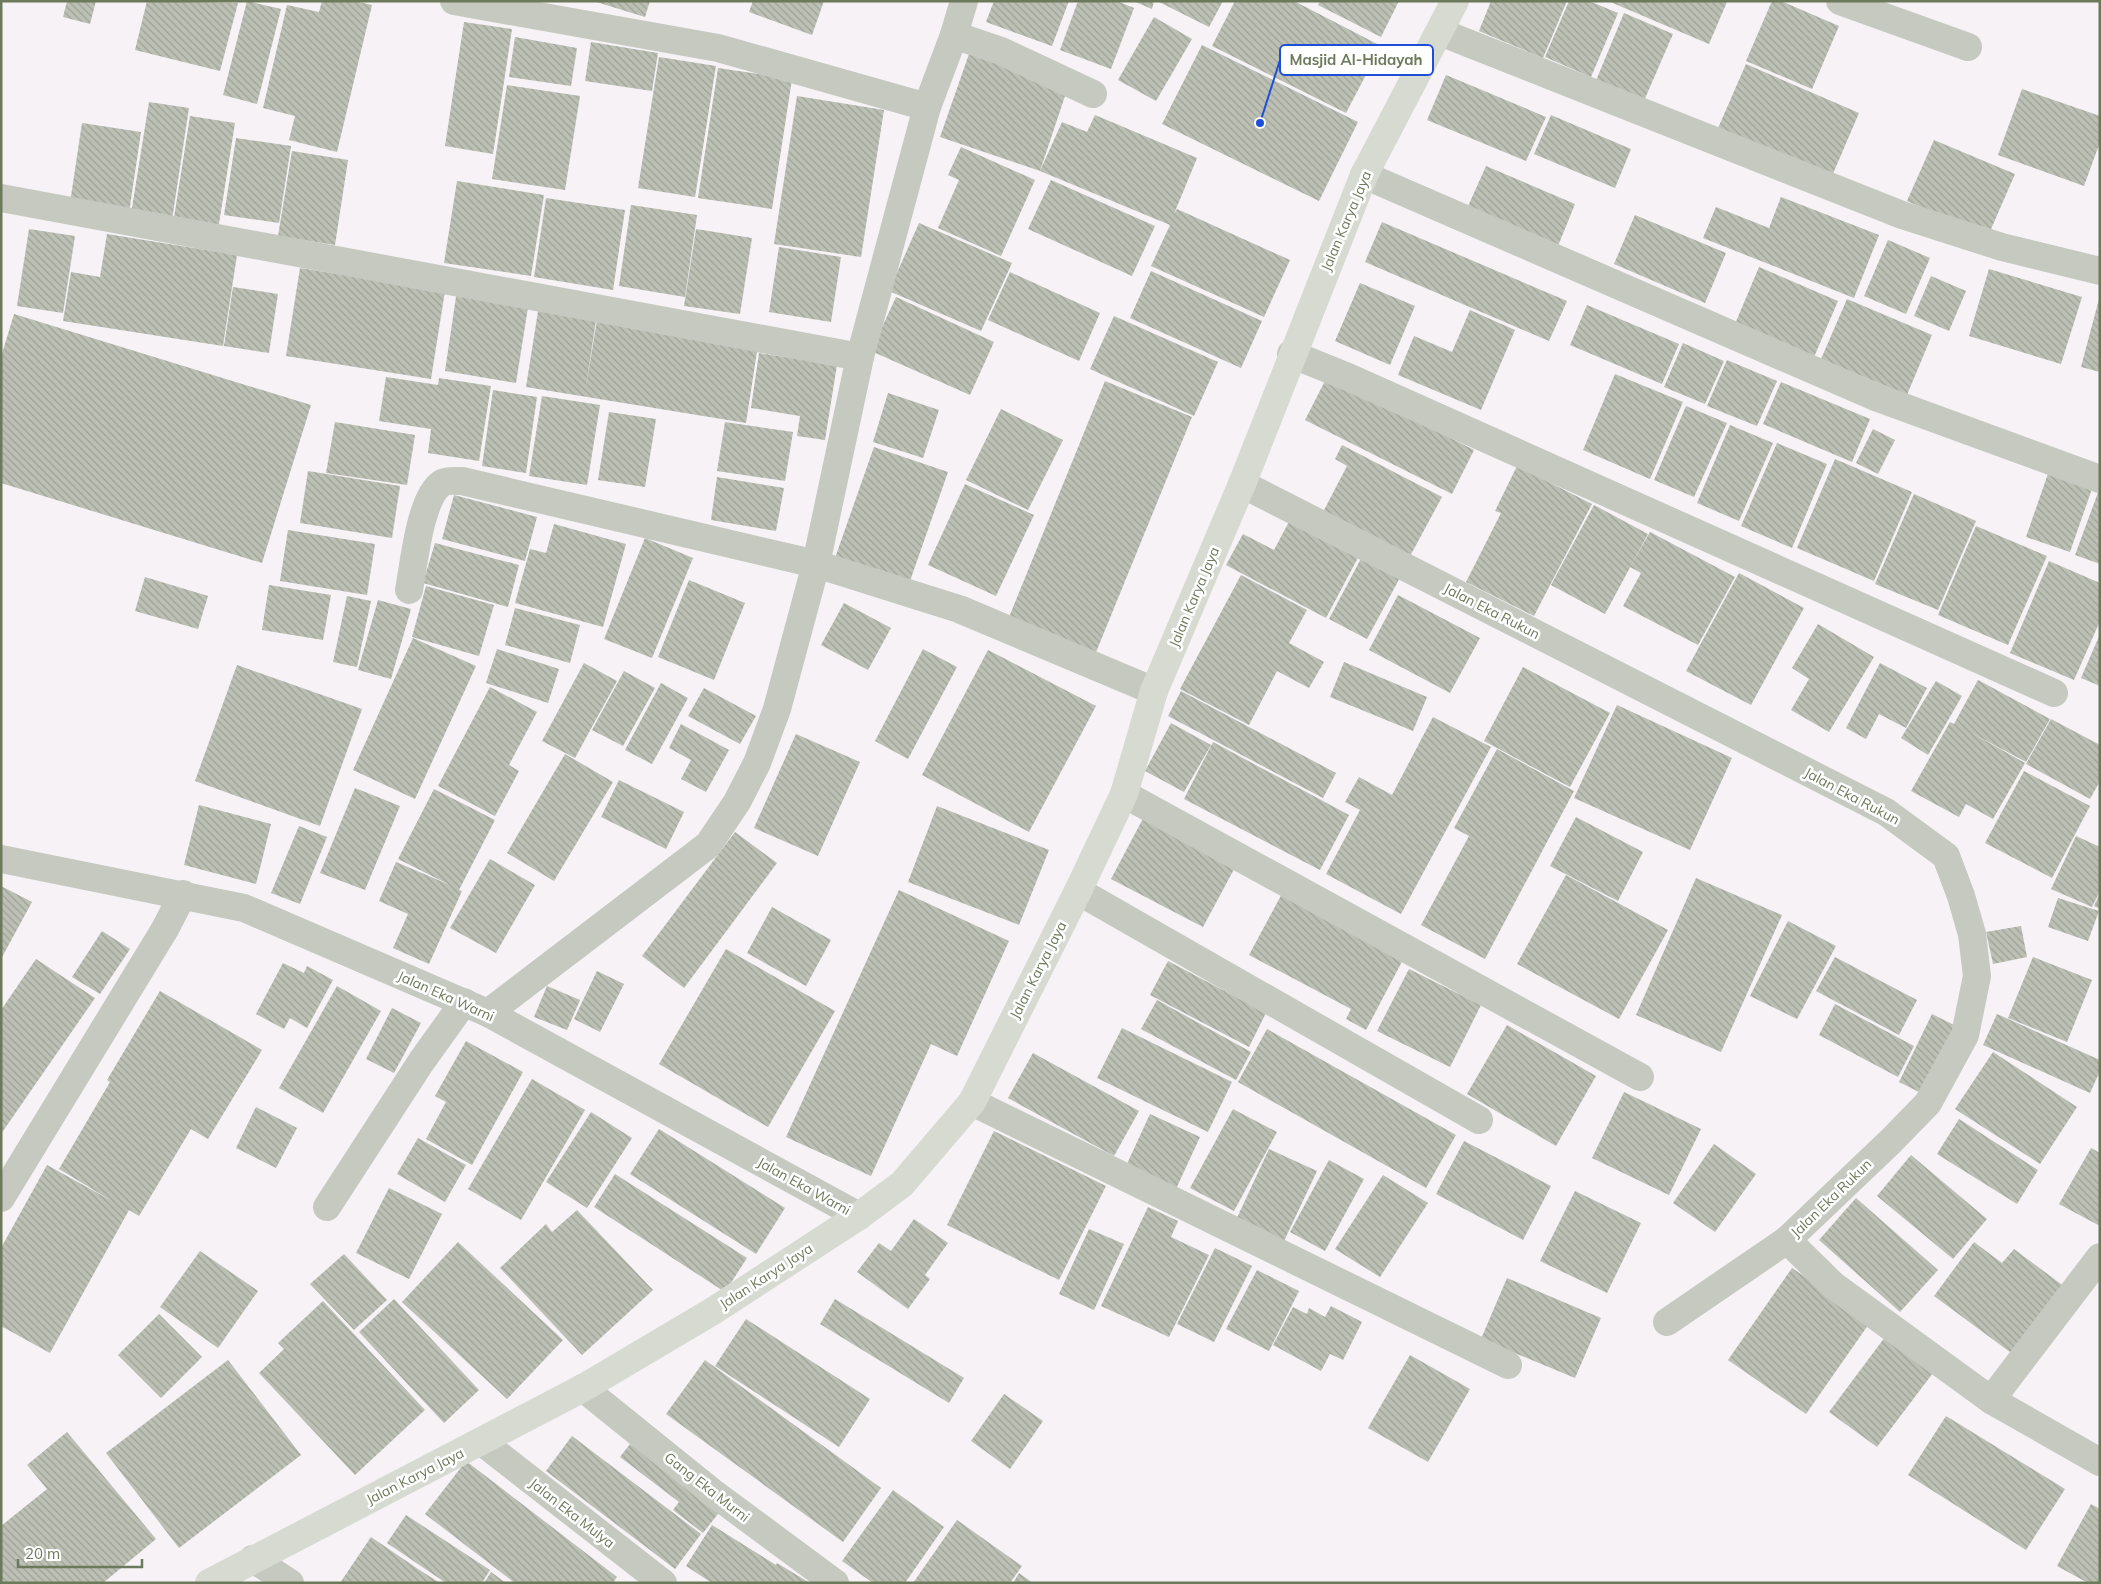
<svg xmlns="http://www.w3.org/2000/svg" width="2101" height="1584" font-family="Mulish,sans-serif">
<defs>
<pattern id="building-back-hatch" width="6" height="6" patternUnits="userSpaceOnUse" patternTransform="scale(1.25)"><rect width="6" height="6" fill="#bcc0b5"/><path d="M-1 5l2 2M0 0l6 6M5-1l2 2" fill="none" stroke="#9da196"/></pattern>
</defs>
<rect width="100%" height="100%" fill="#f6f2f6"/>
<!-- building -->
<g fill="url(#building-back-hatch)">
<path d="M67 1H96L90 24 63 17Z"/>
<path d="M147 1 238 3 220 71 135 50Z"/>
<path d="M247 1 281 9 257 104 223 95Z"/>
<path d="M322 1H355L372 5 337 152 289 140 295 116 263 108 287 5 319 12Z"/>
<path d="M593 1H650L645 17Z"/>
<path d="M753 1H824L812 35 749 12Z"/>
<path d="M994 1H1069L1052 46 986 22Z"/>
<path d="M1078 1H1117L1134 8 1111 69 1060 50Z"/>
<path d="M1133 1H1154L1152 9Z"/>
<path d="M1157 1H1223L1209 27Z"/>
<path d="M1235 1H1294L1381 46 1346 113 1212 46Z"/>
<path d="M1320 1H1399L1381 37 1318 5Z"/>
<path d="M1491 1H1567L1543 58 1479 31Z"/>
<path d="M1569 1H1589L1618 13 1591 77 1545 57Z"/>
<path d="M1608 1H1725L1727 2 1709 44Z"/>
<path d="M1772 1H1781L1839 26 1812 89 1746 61Z"/>
<path d="M1624 13 1673 34 1643 103 1595 83Z"/>
<path d="M1154 17 1192 39 1156 101 1118 80Z"/>
<path d="M464 22 512 29 493 154 445 146Z"/>
<path d="M515 37 577 48 571 86 509 77Z"/>
<path d="M591 42 658 53 652 91 585 81Z"/>
<path d="M1202 45 1358 122 1319 201 1162 124Z"/>
<path d="M969 54 1068 87 1040 171 940 137Z"/>
<path d="M659 57 716 66 695 197 638 188Z"/>
<path d="M1746 64 1859 113 1829 183 1715 135Z"/>
<path d="M718 68 792 79 772 209 698 198Z"/>
<path d="M1446 75 1546 117 1526 161 1427 120Z"/>
<path d="M507 85 580 96 565 190 492 179Z"/>
<path d="M2022 89 2100 116V142L2084 186 1998 155Z"/>
<path d="M797 96 884 110 861 257 774 244Z"/>
<path d="M149 102 189 108 172 220 131 214Z"/>
<path d="M1095 115 1197 158 1174 214 1177 209 1290 260 1264 317 1151 266 1170 225 1040 171 1062 122 1087 132Z"/>
<path d="M1551 115 1631 149 1615 188 1534 154Z"/>
<path d="M190 116 235 123 218 230 173 224Z"/>
<path d="M82 123 141 132 129 213 70 203Z"/>
<path d="M236 138 291 146 279 223 224 215Z"/>
<path d="M1934 140 2015 174 1988 236 1907 201Z"/>
<path d="M961 147 1035 180 1001 256 938 228 959 180 948 175Z"/>
<path d="M292 151 348 160 335 245 278 236Z"/>
<path d="M1486 166 1575 204 1556 251 1465 213Z"/>
<path d="M1051 180 1155 226 1132 276 1028 229Z"/>
<path d="M457 181 544 195 531 276 444 263Z"/>
<path d="M1781 197 1879 235 1854 298 1703 238 1716 207 1769 228Z"/>
<path d="M546 198 625 210 613 290 534 277Z"/>
<path d="M631 205 697 215 685 297 619 286Z"/>
<path d="M1635 215 1726 253 1705 303 1614 264Z"/>
<path d="M1382 222 1567 301 1549 341 1365 262Z"/>
<path d="M919 223 1012 263 981 331 889 291Z"/>
<path d="M29 229 75 236 63 313 17 306Z"/>
<path d="M696 229 752 238 740 314 684 306Z"/>
<path d="M107 234 237 255 223 346 63 321 71 272 100 277Z"/>
<path d="M1888 240 1930 258 1906 314 1864 296Z"/>
<path d="M779 247 841 257 831 322 769 312Z"/>
<path d="M1759 267 1838 301 1814 357 1735 324Z"/>
<path d="M300 268 445 291 431 379 286 356Z"/>
<path d="M1989 269 2082 297 2061 364 1969 336Z"/>
<path d="M1151 271 1262 321 1241 368 1130 318Z"/>
<path d="M1010 272 1100 313 1079 361 988 320Z"/>
<path d="M1931 276 1966 291 1949 331 1914 316Z"/>
<path d="M1360 283 1415 306 1390 365 1335 341Z"/>
<path d="M233 287 278 294 269 353 224 346Z"/>
<path d="M457 290 529 301 516 383 445 371Z"/>
<path d="M896 297 994 342 970 395 871 351Z"/>
<path d="M1847 299 1932 335 1907 395 1821 359Z"/>
<path d="M2099 299 2100 300V372L2081 367Z"/>
<path d="M539 305 597 314 585 393 597 320 758 345 746 423 526 387Z"/>
<path d="M1587 305 1679 344 1662 384 1570 345Z"/>
<path d="M1470 310 1515 330 1481 410 1398 375 1414 336 1452 352Z"/>
<path d="M14 314 311 405 262 563 1 483V357Z"/>
<path d="M1114 316 1218 362 1194 416 1090 369Z"/>
<path d="M1683 343 1724 361 1705 404 1664 387Z"/>
<path d="M759 353 837 365 825 440 797 436 800 416 751 408Z"/>
<path d="M1727 360 1777 381 1757 426 1707 406Z"/>
<path d="M1615 374 1683 402 1650 479 1583 450Z"/>
<path d="M1328 375 1474 450 1452 494 1305 420Z"/>
<path d="M386 377 438 385 439 378 491 386 479 461 428 453 431 429 379 421Z"/>
<path d="M1105 381 1192 417 1092 662 1005 627Z"/>
<path d="M1781 382 1870 419 1852 462 1763 424Z"/>
<path d="M493 390 537 397 526 473 482 466Z"/>
<path d="M888 393 939 410 923 458 873 442Z"/>
<path d="M542 396 600 405 587 485 529 476Z"/>
<path d="M1686 406 1727 423 1694 497 1654 480Z"/>
<path d="M1001 409 1063 440 1028 510 966 480Z"/>
<path d="M609 412 656 419 645 487 598 480Z"/>
<path d="M335 422 415 435 407 485 326 473Z"/>
<path d="M725 422 793 432 785 481 717 471Z"/>
<path d="M1730 425 1773 443 1739 521 1697 503Z"/>
<path d="M1873 429 1895 440 1878 474 1856 463Z"/>
<path d="M1777 443 1827 464 1792 548 1741 526Z"/>
<path d="M1342 445 1442 497 1409 558 1323 512 1347 466 1335 459Z"/>
<path d="M874 447 948 472 909 584 835 558Z"/>
<path d="M1835 459 1912 492 1874 581 1797 548Z"/>
<path d="M1517 466 1592 504 1534 616 1466 582 1501 513 1495 511Z"/>
<path d="M2050 468 2094 483 2070 552 2026 537Z"/>
<path d="M308 471 400 486 392 538 300 523Z"/>
<path d="M717 477 784 488 776 531 711 520Z"/>
<path d="M965 484 1034 515 996 596 928 565Z"/>
<path d="M2100 487V564L2075 555Z"/>
<path d="M1914 494 1976 521 1938 610 1875 584Z"/>
<path d="M454 495 537 517 525 561 442 539Z"/>
<path d="M1594 505 1648 534 1605 614 1551 585Z"/>
<path d="M1292 516 1361 552 1326 618 1226 565 1243 534 1274 550Z"/>
<path d="M554 524 626 544 603 627 515 603 530 549 546 553Z"/>
<path d="M1976 526 2047 556 2008 645 1938 615Z"/>
<path d="M288 530 375 544 367 595 280 581Z"/>
<path d="M1650 532 1735 577 1698 645 1623 606 1641 573 1630 567Z"/>
<path d="M645 538 693 558 652 658 604 639Z"/>
<path d="M435 543 519 565 508 607 423 583Z"/>
<path d="M1365 551 1403 572 1367 639 1329 619Z"/>
<path d="M2049 561 2100 583V621L2074 680 2010 653Z"/>
<path d="M1739 573 1804 608 1751 705 1686 671Z"/>
<path d="M1241 575 1307 610 1289 643 1324 662 1309 688 1277 671 1249 725 1180 689Z"/>
<path d="M145 577 208 596 198 629 135 611Z"/>
<path d="M689 580 745 603 714 680 658 657Z"/>
<path d="M269 585 331 595 323 640 262 630Z"/>
<path d="M426 586 494 605 479 656 412 637Z"/>
<path d="M1398 595 1480 638 1450 693 1369 650Z"/>
<path d="M347 596 371 601 357 667 333 662Z"/>
<path d="M378 600 411 609 391 679 358 670Z"/>
<path d="M844 603 891 628 868 670 821 645Z"/>
<path d="M515 608 580 625 570 663 505 645Z"/>
<path d="M1818 624 1874 657 1829 732 1791 710 1809 679 1792 668Z"/>
<path d="M2100 634V686L2081 678Z"/>
<path d="M413 638 476 666 415 799 353 770Z"/>
<path d="M497 649 559 669 548 703 486 683Z"/>
<path d="M923 649 957 667 908 759 875 741Z"/>
<path d="M988 650 1096 706 1029 832 922 775Z"/>
<path d="M1344 662 1427 697 1413 731 1330 697Z"/>
<path d="M584 663 617 681 575 758 542 741Z"/>
<path d="M1880 663 1927 688 1906 728 1879 714 1866 739 1846 728Z"/>
<path d="M237 665 362 709 320 826 195 781Z"/>
<path d="M1523 667 1610 713 1570 787 1484 741Z"/>
<path d="M624 671 655 688 623 746 592 730Z"/>
<path d="M1978 680 2050 719 2026 762 1970 732 2025 763 1993 819 1966 804 1959 817 1911 791 1950 722 1954 724Z"/>
<path d="M1936 681 1962 696 1928 755 1901 738Z"/>
<path d="M661 683 688 698 652 764 625 750Z"/>
<path d="M490 687 537 712 509 765 519 771 495 816 438 786Z"/>
<path d="M704 688 756 716 740 744 688 716Z"/>
<path d="M1181 691 1336 773 1323 798 1168 716Z"/>
<path d="M1617 705 1732 758 1690 850 1574 798Z"/>
<path d="M1433 717 1491 747 1401 914 1326 874 1360 810 1345 802 1359 777 1392 795Z"/>
<path d="M2051 719 2100 745V781L2090 799 2026 764Z"/>
<path d="M1171 723 1211 745 1184 792 1145 771Z"/>
<path d="M681 724 729 750 706 792 681 779 691 760 669 748Z"/>
<path d="M796 734 860 762 818 856 754 828Z"/>
<path d="M1213 742 1349 815 1320 870 1184 799Z"/>
<path d="M1497 749 1574 791 1485 959 1421 925 1469 836 1454 828Z"/>
<path d="M565 754 613 782 554 881 507 853Z"/>
<path d="M2024 771 2090 806 2052 878 1985 843Z"/>
<path d="M619 780 684 812 666 849 601 817Z"/>
<path d="M355 788 400 806 365 890 320 873Z"/>
<path d="M434 789 495 820 459 890 462 891 429 964 393 948 408 914 379 901 396 862 450 885 398 859Z"/>
<path d="M199 805 271 824 256 884 184 865Z"/>
<path d="M937 806 1049 850 1019 925 908 882Z"/>
<path d="M1147 811 1239 860 1203 927 1111 879Z"/>
<path d="M1576 817 1643 852 1618 901 1550 866Z"/>
<path d="M299 826 327 837 300 904 271 893Z"/>
<path d="M735 832 777 863 684 988 642 956Z"/>
<path d="M2076 836 2100 847V891L2092 907 2051 889Z"/>
<path d="M490 859 535 885 496 953 450 928Z"/>
<path d="M1566 875 1668 930 1619 1019 1517 964Z"/>
<path d="M1696 878 1782 915 1721 1052 1636 1015Z"/>
<path d="M1 886 32 902 1 959Z"/>
<path d="M899 890 1009 941 957 1056 931 1044 871 1176 786 1137Z"/>
<path d="M1284 890 1406 954 1366 1030 1346 1019 1351 1009 1249 955Z"/>
<path d="M2100 893V909L2094 906Z"/>
<path d="M2058 898 2099 911 2088 941 2048 927Z"/>
<path d="M772 907 831 940 806 986 747 953Z"/>
<path d="M1788 921 1836 946 1797 1019 1750 996Z"/>
<path d="M2021 926 2027 957 1993 964 1986 932Z"/>
<path d="M102 931 130 949 100 994 72 977Z"/>
<path d="M726 949 835 1011 768 1127 659 1064Z"/>
<path d="M1835 957 1917 1000 1899 1035 1816 991Z"/>
<path d="M2033 957 2092 980 2067 1042 2008 1018Z"/>
<path d="M36 959 95 998 1 1134V1010Z"/>
<path d="M1168 961 1266 1013 1249 1047 1150 995Z"/>
<path d="M283 963 304 973 307 966 333 980 307 1028 290 1018 284 1029 256 1014Z"/>
<path d="M1409 969 1481 1005 1450 1067 1377 1031Z"/>
<path d="M597 971 624 984 600 1032 574 1019Z"/>
<path d="M337 986 381 1011 323 1113 279 1088Z"/>
<path d="M547 986 580 1000 567 1030 534 1017Z"/>
<path d="M160 991 262 1050 208 1139 191 1129 139 1216 129 1210 50 1353 1 1326V1248L47 1165 112 1201 59 1169 110 1082 107 1080Z"/>
<path d="M1157 1000 1251 1052 1236 1080 1141 1029Z"/>
<path d="M1835 1004 1914 1046 1898 1077 1819 1035Z"/>
<path d="M392 1008 421 1023 394 1073 366 1059Z"/>
<path d="M1932 1014 1960 1028 1927 1096 1899 1082Z"/>
<path d="M1997 1014 2100 1060V1071L2090 1093 1983 1045Z"/>
<path d="M1507 1025 1596 1076 1556 1146 1467 1094Z"/>
<path d="M1122 1028 1232 1082 1208 1132 1097 1078Z"/>
<path d="M1267 1029 1456 1135 1426 1188 1238 1082Z"/>
<path d="M466 1041 523 1072 472 1165 426 1139 446 1102 435 1096Z"/>
<path d="M1993 1052 2077 1107 2040 1164 1955 1109Z"/>
<path d="M1033 1053 1139 1111 1114 1156 1008 1098Z"/>
<path d="M532 1079 585 1110 521 1220 468 1189Z"/>
<path d="M1624 1092 1701 1129 1669 1195 1592 1158Z"/>
<path d="M256 1107 297 1128 276 1168 236 1148Z"/>
<path d="M1233 1109 1277 1132 1234 1211 1190 1188Z"/>
<path d="M591 1112 632 1138 587 1208 546 1182Z"/>
<path d="M1150 1114 1200 1137 1176 1189 1126 1166Z"/>
<path d="M1959 1119 2038 1170 2017 1204 1937 1154Z"/>
<path d="M659 1129 785 1208 756 1254 630 1174Z"/>
<path d="M994 1131 1106 1186 1059 1280 947 1225Z"/>
<path d="M418 1138 466 1165 445 1202 397 1174Z"/>
<path d="M1464 1141 1551 1186 1523 1240 1436 1194Z"/>
<path d="M1714 1144 1756 1174 1715 1232 1673 1203Z"/>
<path d="M2091 1148 2100 1153V1226L2059 1204Z"/>
<path d="M1269 1149 1317 1171 1284 1241 1236 1220Z"/>
<path d="M1911 1155 1987 1219 1953 1259 1877 1196Z"/>
<path d="M1329 1160 1364 1179 1325 1251 1290 1232Z"/>
<path d="M615 1174 747 1258 725 1292 594 1207Z"/>
<path d="M1383 1175 1428 1203 1380 1277 1335 1249Z"/>
<path d="M389 1188 442 1214 409 1279 356 1253Z"/>
<path d="M1575 1191 1641 1223 1607 1293 1540 1261Z"/>
<path d="M1856 1198 1938 1270 1900 1312 1819 1240Z"/>
<path d="M1148 1207 1178 1221 1171 1237 1209 1255 1169 1337 1101 1306Z"/>
<path d="M577 1210 653 1290 582 1355 500 1268 546 1224 552 1232Z"/>
<path d="M914 1219 948 1243 925 1275 930 1279 908 1309 857 1272 879 1243 891 1251Z"/>
<path d="M1089 1229 1124 1244 1094 1310 1059 1294Z"/>
<path d="M458 1242 563 1340 507 1399 402 1302Z"/>
<path d="M1974 1242 2002 1263 2014 1249 2065 1287 2014 1355 1934 1296Z"/>
<path d="M1215 1248 1252 1266 1214 1342 1177 1324Z"/>
<path d="M200 1251 258 1291 218 1348 160 1307Z"/>
<path d="M344 1254 387 1300 354 1330 310 1284Z"/>
<path d="M1792 1268 1871 1321 1806 1414 1728 1360Z"/>
<path d="M1257 1270 1299 1291 1269 1351 1226 1329Z"/>
<path d="M1507 1278 1601 1318 1575 1378 1481 1339Z"/>
<path d="M394 1299 479 1390 444 1423 359 1332Z"/>
<path d="M835 1299 964 1378 949 1403 820 1324Z"/>
<path d="M323 1301 425 1410 355 1475 259 1373 284 1349 278 1343Z"/>
<path d="M1331 1306 1362 1322 1343 1360 1330 1354 1321 1371 1273 1345 1293 1307 1307 1314 1309 1308 1325 1317Z"/>
<path d="M159 1314 202 1357 161 1398 118 1355Z"/>
<path d="M746 1319 870 1399 839 1447 715 1366Z"/>
<path d="M1888 1333 1936 1369 1877 1447 1829 1412Z"/>
<path d="M1410 1355 1470 1389 1428 1462 1368 1428Z"/>
<path d="M228 1360 301 1455 179 1548 106 1453Z"/>
<path d="M705 1360 881 1488 843 1542 666 1414Z"/>
<path d="M1004 1394 1043 1421 1010 1469 971 1441Z"/>
<path d="M1946 1416 2065 1489 2026 1550 1908 1475Z"/>
<path d="M67 1432 156 1539 103 1583H1V1526L47 1489 27 1465Z"/>
<path d="M572 1436 701 1534 675 1569 546 1471Z"/>
<path d="M630 1444 725 1505 703 1533 673 1510 679 1502 620 1457Z"/>
<path d="M466 1461 617 1577 613 1583H515L425 1514Z"/>
<path d="M893 1490 944 1527 905 1583H873L842 1561Z"/>
<path d="M2091 1504 2100 1509V1583H2088L2057 1566Z"/>
<path d="M406 1515 490 1570 482 1583H446L387 1543Z"/>
<path d="M957 1520 1022 1566 1010 1583H913Z"/>
<path d="M712 1525 776 1565 777 1563 810 1583H712L686 1566Z"/>
<path d="M371 1537 418 1569 440 1583H340Z"/>
<path d="M491 1572 506 1583H484Z"/>
<path d="M1019 1573 1033 1583H1013Z"/>
</g>
<g fill="none" stroke-linecap="round" stroke-linejoin="round">
<!-- minor -->
<g stroke="#c5c9c0" stroke-width="28">
<path d="M454 1 718 48 927 107"/>
<path d="M1840 1 1968 47"/>
<path d="M1440 32 1902 215 2002 247 2100 271"/>
<path d="M954 35 1001 51 1093 94"/>
<path d="M1364 175 1873 396 2100 479"/>
<path d="M1 198 860 357"/>
<path d="M1291 354 1348 377 2054 693"/>
<path d="M1242 484 1886 812 1946 856 1961 896 1972 934 1977 976 1965 1035 1928 1103 1891 1141 1787 1240 1667 1322"/>
<path d="M409 590C414 564 420 497 442 483 447 480 456 481 462 481L816 564 959 609 1154 691"/>
<path d="M1124 794 1640 1077"/>
<path d="M1 859 244 908 488 1013 859 1216"/>
<path d="M1078 891 1479 1120"/>
<path d="M488 1013 708 845 737 802 757 763 777 709 816 564 860 357 927 107 954 35 964 1"/>
<path d="M972 1102 1508 1365"/>
<path d="M1 1198 165 929 183 894"/>
<path d="M327 1207 421 1062 464 1002"/>
<path d="M1787 1240 1833 1285 1991 1400 2100 1462"/>
<path d="M583 1388 712 1492 835 1583"/>
<path d="M1991 1400 2100 1257"/>
<path d="M482 1442 663 1583"/>
<path d="M253 1559 290 1583"/>
</g>
<!-- major -->
<path stroke="#d6dad1" stroke-width="28" d="M209 1583 583 1388 713 1311 859 1216 902 1184 972 1102 1078 891 1124 794 1154 691 1242 484 1364 175 1455 1"/>
</g>
<g text-anchor="middle" dominant-baseline="central" stroke-width="5" stroke-linejoin="round" paint-order="stroke">
<!-- street labels -->
<g font-size="14" fill="#6c795b" stroke="#fff">
<text transform="translate(1346 221) rotate(-67)">Jalan Karya Jaya</text>
<text transform="translate(1194 597) rotate(-67)">Jalan Karya Jaya</text>
<text transform="translate(1492 611) rotate(27)">Jalan Eka Rukun</text>
<text transform="translate(1852 796) rotate(28)">Jalan Eka Rukun</text>
<text transform="translate(1038 970) rotate(-63)">Jalan Karya Jaya</text>
<text transform="translate(446 996) rotate(24)">Jalan Eka Warni</text>
<text transform="translate(804 1186) rotate(29)">Jalan Eka Warni</text>
<text transform="translate(1831 1198) rotate(-44)">Jalan Eka Rukun</text>
<text transform="translate(766 1276) rotate(-33)">Jalan Karya Jaya</text>
<text transform="translate(415 1476) rotate(-27)">Jalan Karya Jaya</text>
<text transform="translate(707 1487) rotate(38)">Gang Eka Murni</text>
<text transform="translate(572 1513) rotate(38)">Jalan Eka Mulya</text>
</g>
</g>
<!-- callouts -->
<path fill="none" stroke="#1d4ed8" stroke-width="2" d="M1260 123L1280 60"/>
<circle fill="#1d4ed8" stroke="#fff" stroke-width="2" cx="1260" cy="123" r="5"/>
<rect fill="#fff" stroke="#1d4ed8" stroke-width="2" x="1280" y="45" width="153" height="30" rx="5"/>
<g font-size="15" text-anchor="middle" font-weight="bold" fill="#6c795b">
<text x="1356" y="65">Masjid Al-Hidayah</text>
</g>
<!-- border -->
<rect width="2101" height="1584" fill="none" stroke="#6c795b" stroke-width="5"/>
<!-- scale -->
<path d="M18 1559v8h124v-8" fill="none" stroke="#6c795b" stroke-width="2.5"/>
<text x="25" y="1559" font-size="15" fill="#6c795b" stroke="#ffffff" stroke-width="4" paint-order="stroke">20 m</text>
</svg>
